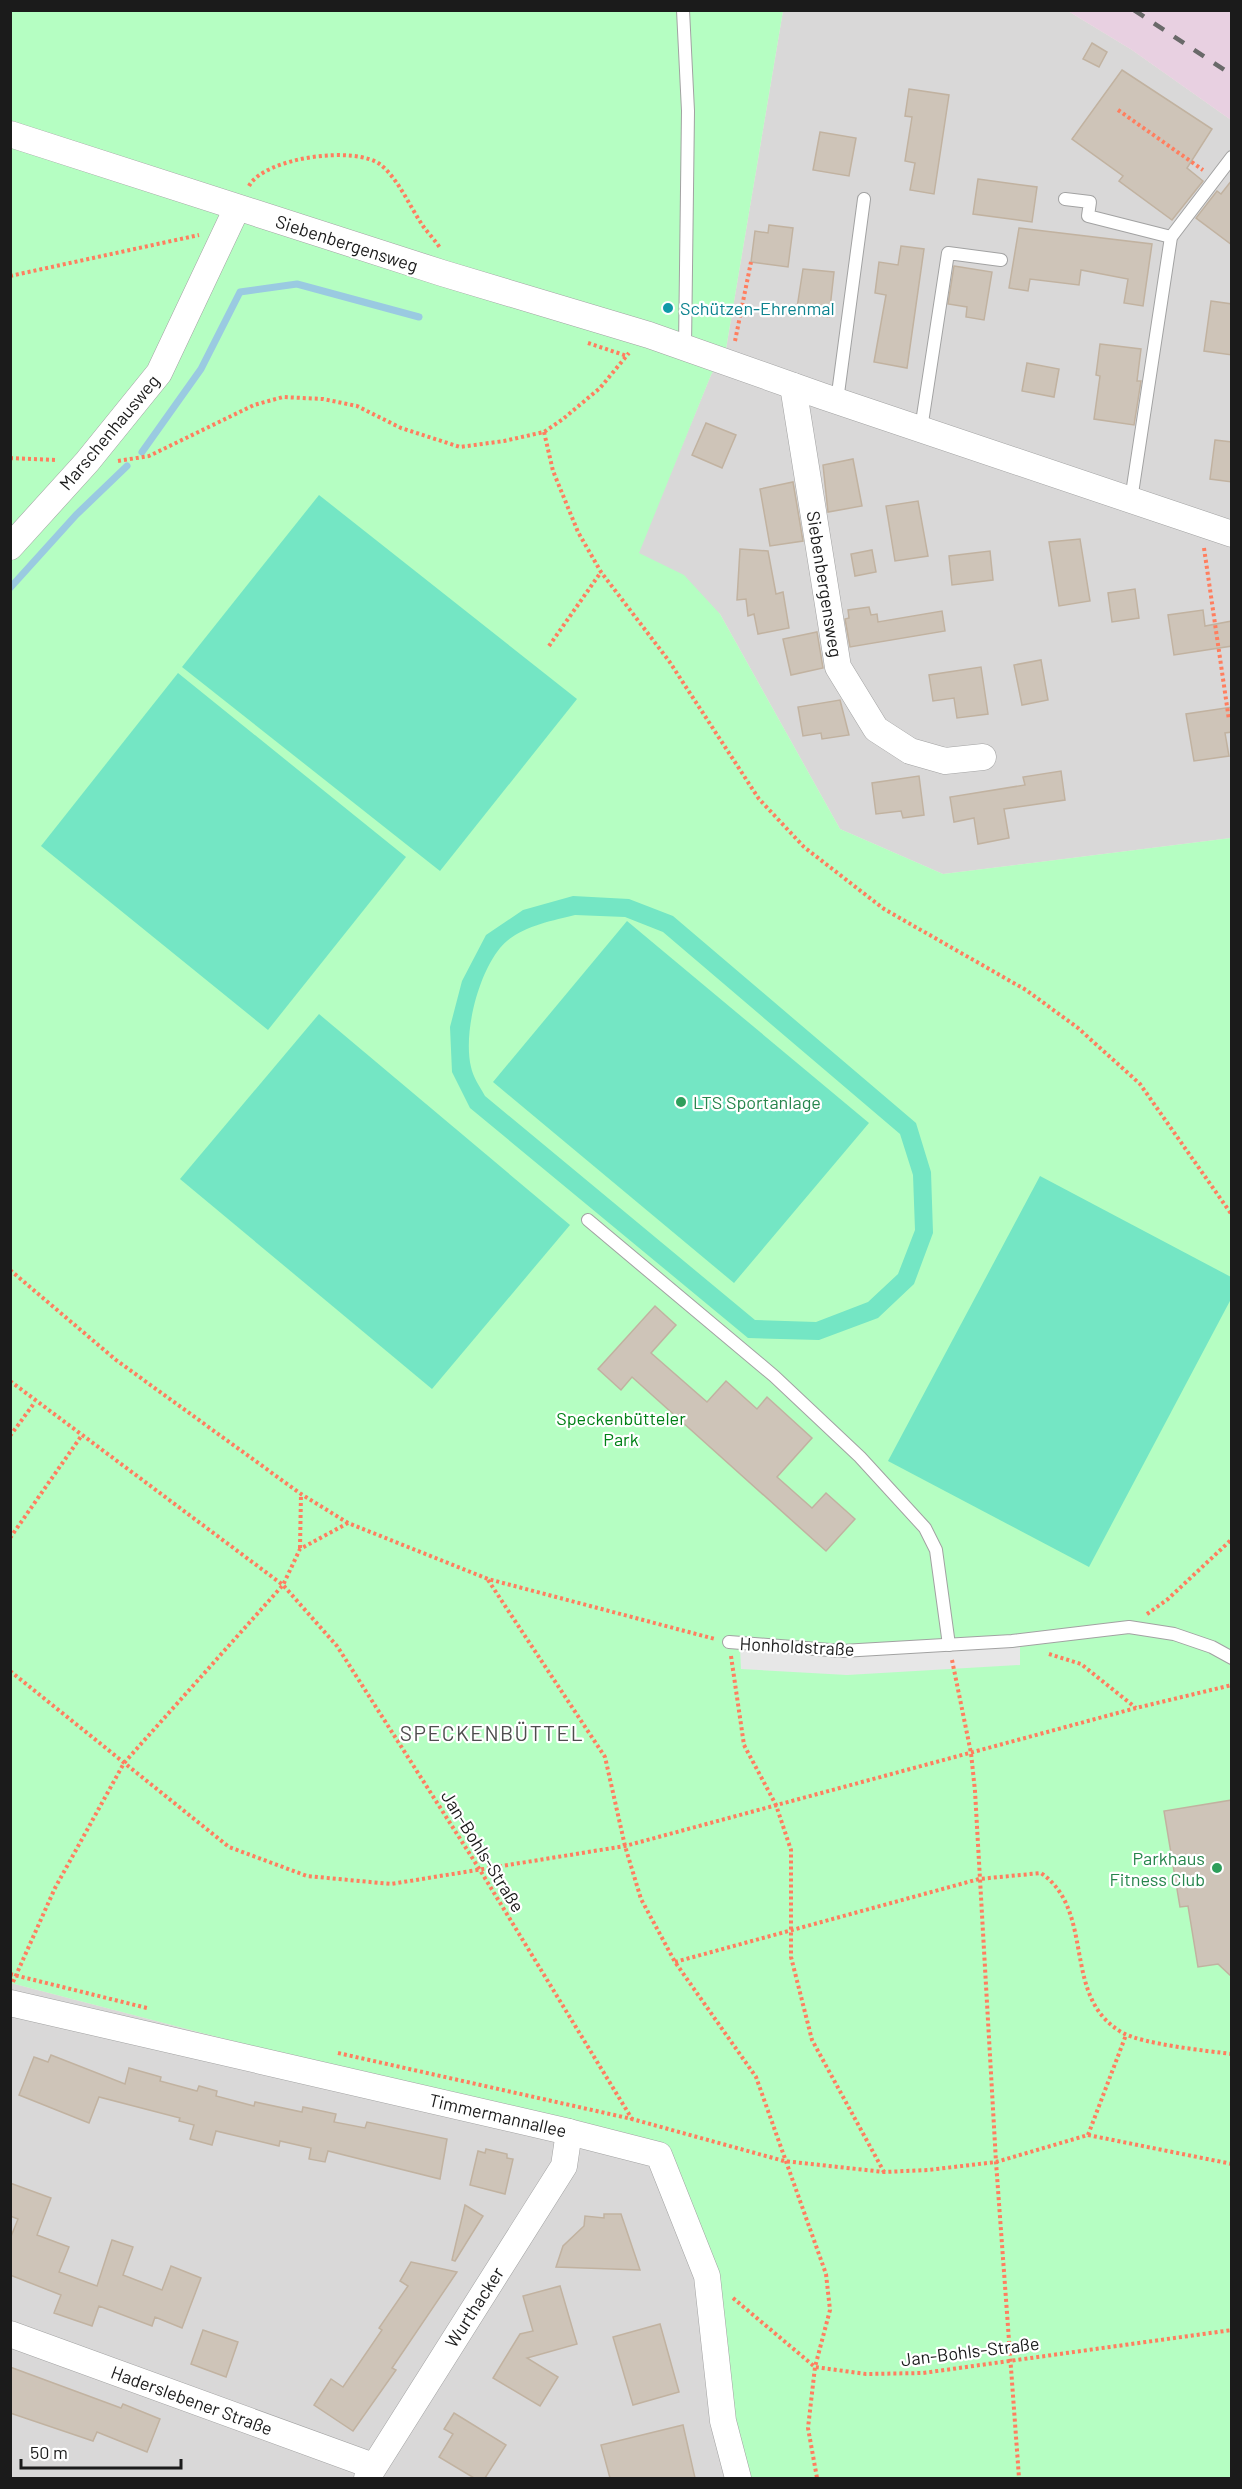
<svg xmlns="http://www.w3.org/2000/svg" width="1242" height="2489" font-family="Barlow,sans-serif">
<rect width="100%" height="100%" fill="#eeeadf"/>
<!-- residential -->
<g fill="#d9d8d8">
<path d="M783 11H1068L1132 50 1231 120V838L943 874 840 829 720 614 638 553 711 375 726 349Z"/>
<path d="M11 1983 661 2153 711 2275 741 2478H11Z"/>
</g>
<!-- industrial -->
<path fill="#e8d0e1" d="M1068 11H1231V120L1132 50Z"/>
<!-- park -->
<path fill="#b5fec2" d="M11 11H783L726 349 711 375 639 553 684 575 720 614 840 829 943 874 1231 838V2478H742L711 2275 661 2153 11 1983Z"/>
<!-- pitch -->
<g fill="#74e6c4" fill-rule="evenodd">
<path d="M319 495 577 699 440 871 182 667Z"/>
<path d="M178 673 406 857 268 1030 41 846Z"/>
<path d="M573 896 629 899 673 916 916 1123 931 1172 933 1233 914 1284 878 1318 819 1340 748 1338 470 1108 452 1072 450 1027 462 981 486 935 523 910ZM575 915 625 917 663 932 900 1134 913 1175 915 1230 898 1274 868 1302 816 1322 755 1320 485 1096C480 1087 473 1077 471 1067 463 1033 478 975 500 948 517 927 551 921 575 915Z"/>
<path d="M627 921 869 1123 734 1283 493 1082Z"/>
<path d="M319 1014 570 1225 432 1389 180 1179Z"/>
<path d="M1040 1176 1231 1277V1299L1089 1567 888 1461Z"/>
</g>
<!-- parking -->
<path fill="#e7e7e7" d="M1020 1647V1665L847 1675 741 1669 740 1648 846 1657Z"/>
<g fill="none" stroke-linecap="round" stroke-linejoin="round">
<!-- stream -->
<g stroke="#9acae1" stroke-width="7">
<path d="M142 452 201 369 240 292 297 284 419 317"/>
<path d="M10 588 76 515 127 466"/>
</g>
</g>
<!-- building -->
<g fill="#cec4b8" stroke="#c1b2a0" stroke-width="1.5">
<path d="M1092 43 1107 52 1099 67 1083 59Z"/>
<path d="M1122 70 1212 129 1187 168 1203 181 1172 220 1119 181 1123 176 1072 139Z"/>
<path d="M909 89 949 95 934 194 910 190 915 163 905 161 912 117 905 116Z"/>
<path d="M820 132 856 138 849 176 813 170Z"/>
<path d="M978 179 1037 187 1032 222 973 214Z"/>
<path d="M1232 180V245L1196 218 1217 191 1221 194Z"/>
<path d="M769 225 793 228 788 267 751 262 755 231 768 233Z"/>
<path d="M1019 228 1152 244 1143 306 1124 303 1128 279 1081 270 1079 285 1030 279 1028 291 1009 288Z"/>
<path d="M901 246 924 249 907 368 874 362 886 295 875 293 879 262 898 265Z"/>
<path d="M954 266 992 272 984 320 966 317 967 307 948 304Z"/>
<path d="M803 269 834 272 829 317 796 314Z"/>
<path d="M1211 301 1232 304V355L1204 351Z"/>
<path d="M1100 344 1141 349 1137 381H1141L1134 425 1094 419 1100 376 1096 375Z"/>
<path d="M1027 363 1059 369 1054 397 1022 391Z"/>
<path d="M706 423 736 435 722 468 692 455Z"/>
<path d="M1215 440 1232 442V482L1210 479Z"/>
<path d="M853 459 862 506 828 512 823 465Z"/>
<path d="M793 482 803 541 770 546 760 489Z"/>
<path d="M918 501 928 556 895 561 886 506Z"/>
<path d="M1080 539 1090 601 1059 606 1049 542Z"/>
<path d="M740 549 768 551 776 594 783 592 789 628 758 634 754 614 748 616 746 599 737 600Z"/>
<path d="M872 550 876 572 855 576 851 554Z"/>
<path d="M990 551 993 580 952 585 949 556Z"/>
<path d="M1135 589 1139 618 1112 622 1108 593Z"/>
<path d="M869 607 871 615 877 614 878 622 942 611 945 631 850 647 845 619 849 618 848 610Z"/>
<path d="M1203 610 1205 626 1232 621V646L1174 655 1168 615Z"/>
<path d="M817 632 823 668 791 675 783 639Z"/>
<path d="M1041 660 1048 700 1022 705 1014 665Z"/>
<path d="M981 667 988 714 957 718 954 698 933 701 929 675Z"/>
<path d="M840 700 849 735 822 739 821 733 803 736 798 707Z"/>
<path d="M1232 707V732L1225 733 1229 756 1194 761 1186 714Z"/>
<path d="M1061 771 1065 800 1004 809 1009 838 978 844 974 818 954 822 950 797 1025 785 1023 777Z"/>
<path d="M919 776 924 815 903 818 901 811 876 814 872 783Z"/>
<path d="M655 1306 676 1325 651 1353 707 1402 726 1381 757 1409 767 1397 812 1438 777 1477 812 1508 826 1493 855 1519 826 1551 632 1377 621 1390 598 1369Z"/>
<path d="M1232 1800V1977L1218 1964 1198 1967 1188 1906 1180 1907 1164 1811Z"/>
<path d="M51 2055 125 2084 129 2068 161 2077 160 2081 197 2091 199 2086 217 2091 216 2096 254 2106 255 2102 302 2112 303 2107 336 2114 334 2122 365 2128 367 2122 447 2139 440 2179 328 2151 325 2162 309 2159 311 2148 280 2141 279 2146 216 2131 212 2145 190 2139 194 2125 179 2121 180 2118 99 2097 89 2123 19 2095 34 2057 48 2062Z"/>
<path d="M486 2149 507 2154V2158L513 2159 505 2194 470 2185 478 2151 485 2153Z"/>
<path d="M10 2183 51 2198 37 2235 69 2247 59 2272 97 2286 112 2240 133 2247 123 2275 162 2290 171 2266 201 2278 182 2328 155 2317 152 2326 99 2306 92 2326 54 2313 61 2295 10 2275V2239L18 2219 10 2216Z"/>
<path d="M465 2205 483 2216 455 2261 452 2260Z"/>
<path d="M604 2214H621L640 2270 556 2267 563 2246 584 2226 585 2216 604 2218Z"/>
<path d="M411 2262 457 2272 392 2368 396 2370 353 2431 314 2405 331 2379 343 2387 382 2330 379 2328 408 2286 400 2281Z"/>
<path d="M560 2286 577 2344 527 2358 558 2377 540 2406 493 2378 520 2334 533 2331 523 2296Z"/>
<path d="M660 2324 679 2392 633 2405 613 2337Z"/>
<path d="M203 2330 238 2342 226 2377 191 2364Z"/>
<path d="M10 2367 121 2408 123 2404 160 2419 147 2452 97 2432 93 2441 10 2413Z"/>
<path d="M454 2413 506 2445 485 2478H474L439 2457 453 2434 444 2429Z"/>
<path d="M683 2425 695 2478H610L601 2445Z"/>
</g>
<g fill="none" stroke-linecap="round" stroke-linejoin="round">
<defs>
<g id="lane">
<path d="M683 10 688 111 685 347"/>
<path d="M1065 199 1090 202 1088 216 1171 237"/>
<path d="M837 401 864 199"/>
<path d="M921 429 948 253 1001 260"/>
<path d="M1131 500 1171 237 1232 157"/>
<path d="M588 1220 774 1376 860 1457 925 1528 936 1550 949 1645"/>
<path d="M729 1642 842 1651 1012 1641 1129 1627 1174 1634 1212 1647 1232 1658"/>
</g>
<g id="street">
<path d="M10 134 442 273 649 335 822 396 1232 534"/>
<path d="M793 386 838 667 876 729 910 751 945 761 983 757"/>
<path d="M10 547 87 462 159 373 237 208"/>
<path d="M10 2003 569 2132 659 2155 707 2276 723 2421 738 2478"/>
<path d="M10 2334 373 2466"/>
<path d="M367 2478 564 2166 569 2132"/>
</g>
</defs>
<!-- lane casing -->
<use href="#lane" stroke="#a2a2a2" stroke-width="14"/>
<!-- street casing -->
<use href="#street" stroke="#a2a2a2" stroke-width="27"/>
<!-- path -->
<g stroke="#ff7e5f" stroke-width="4" stroke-dasharray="3 3" stroke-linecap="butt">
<path d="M1118 110 1203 170"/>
<path d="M249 186C265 157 356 145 381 165 399 180 410 207 423 226 428 233 435 240 440 248"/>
<path d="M10 276 199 235"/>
<path d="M735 341 751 262"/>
<path d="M588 343 627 356"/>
<path d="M544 432 553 471 578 532 601 572 669 661 759 799 804 847 884 909 1026 990 1078 1028 1140 1084 1232 1215"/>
<path d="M10 458 57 460"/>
<path d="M118 461 149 456 254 405 283 397 323 399 357 406 401 428 460 447 504 441 544 432 563 419 600 388 629 353"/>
<path d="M1204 548 1229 720"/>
<path d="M549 646 601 572"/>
<path d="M10 1270 116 1360 301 1494 348 1523 488 1579 715 1639"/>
<path d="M10 1381 283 1585 337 1646 480 1870 632 2119"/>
<path d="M10 1436 35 1402"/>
<path d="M10 1538 82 1435"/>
<path d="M300 1548 301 1494"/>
<path d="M488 1580 605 1757 625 1846 641 1899 675 1962 756 2077 826 2274 830 2310 815 2367 808 2428 817 2478"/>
<path d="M1147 1614 1168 1599 1232 1539"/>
<path d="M1049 1654 1081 1664 1136 1708"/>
<path d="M731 1656 744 1745 776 1805 791 1850V1957L812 2040 884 2172"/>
<path d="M952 1660 971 1753 975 1791 996 2162 1019 2478"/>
<path d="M10 1671 229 1847 307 1876 391 1884 625 1846 1136 1708 1232 1685"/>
<path d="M675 1962 979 1879 1041 1873C1097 1912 1060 1998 1123 2033 1143 2044 1207 2051 1232 2054"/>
<path d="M10 1974 147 2008"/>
<path d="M13 1982 55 1888 124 1763 283 1585 300 1549 348 1523"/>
<path d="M338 2053 632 2119 784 2161 884 2172 928 2170 996 2162 1088 2135 1232 2164"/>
<path d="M1088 2135 1126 2035"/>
<path d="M733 2298 815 2367 866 2374 923 2373 1232 2330"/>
</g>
<!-- lane -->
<use href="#lane" stroke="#fff" stroke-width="12"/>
<!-- street -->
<use href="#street" stroke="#fff" stroke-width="26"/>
<!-- rail -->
<path stroke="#696969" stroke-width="4.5" stroke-dasharray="12 12" stroke-linecap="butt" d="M1134 10 1232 75"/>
</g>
<!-- markers -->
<circle fill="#0f9aa8" stroke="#fff" stroke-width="2" cx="668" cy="308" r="6"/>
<g fill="#2e9e5b" stroke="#fff" stroke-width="2">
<circle cx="681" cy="1102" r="6"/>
<circle cx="1217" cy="1868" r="6"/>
</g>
<g text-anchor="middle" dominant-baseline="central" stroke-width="4.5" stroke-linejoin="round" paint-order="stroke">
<!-- street labels -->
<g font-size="18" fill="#1b1b1b" stroke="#fff">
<text transform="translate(347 243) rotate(18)">Siebenbergensweg</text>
<text transform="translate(109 432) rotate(-50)">Marschenhausweg</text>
<text transform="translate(825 584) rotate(81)">Siebenbergensweg</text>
<text transform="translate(797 1646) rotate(3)">Honholdstraße</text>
<text transform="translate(483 1851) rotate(58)">Jan-Bohls-Straße</text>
<text transform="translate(498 2115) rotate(13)">Timmermannallee</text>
<text transform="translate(474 2307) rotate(-57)">Wurthacker</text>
<text transform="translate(970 2351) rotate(-7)">Jan-Bohls-Straße</text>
<text transform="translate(192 2400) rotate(20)">Haderslebener Straße</text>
</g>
<!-- culture labels -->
<g font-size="18" fill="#0d838f" stroke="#fff" text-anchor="start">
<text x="680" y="308">Schützen-Ehrenmal</text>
</g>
<!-- leisure labels -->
<g font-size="18" fill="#27864d" stroke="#fff" text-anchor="start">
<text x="693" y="1102">LTS Sportanlage</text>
<text x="1205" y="1858" text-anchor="end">Parkhaus<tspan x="1205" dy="21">Fitness Club</tspan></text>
</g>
<!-- park labels -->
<g font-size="18" fill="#018117" stroke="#fff">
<text x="621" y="1418">Speckenbütteler<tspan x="621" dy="21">Park</tspan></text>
</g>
<!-- quarter labels -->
<g font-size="21" letter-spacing="1.5" fill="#4e4e4e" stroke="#fff">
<text x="492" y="1732">SPECKENBÜTTEL</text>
</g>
</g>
<!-- border -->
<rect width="1242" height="2489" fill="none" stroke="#1b1b1b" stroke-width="24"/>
<!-- scale -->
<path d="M21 2459v9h160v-9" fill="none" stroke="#1b1b1b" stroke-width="3"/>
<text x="30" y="2459" font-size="18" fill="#1b1b1b" stroke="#ffffff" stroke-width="4.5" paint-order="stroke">50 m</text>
</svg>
